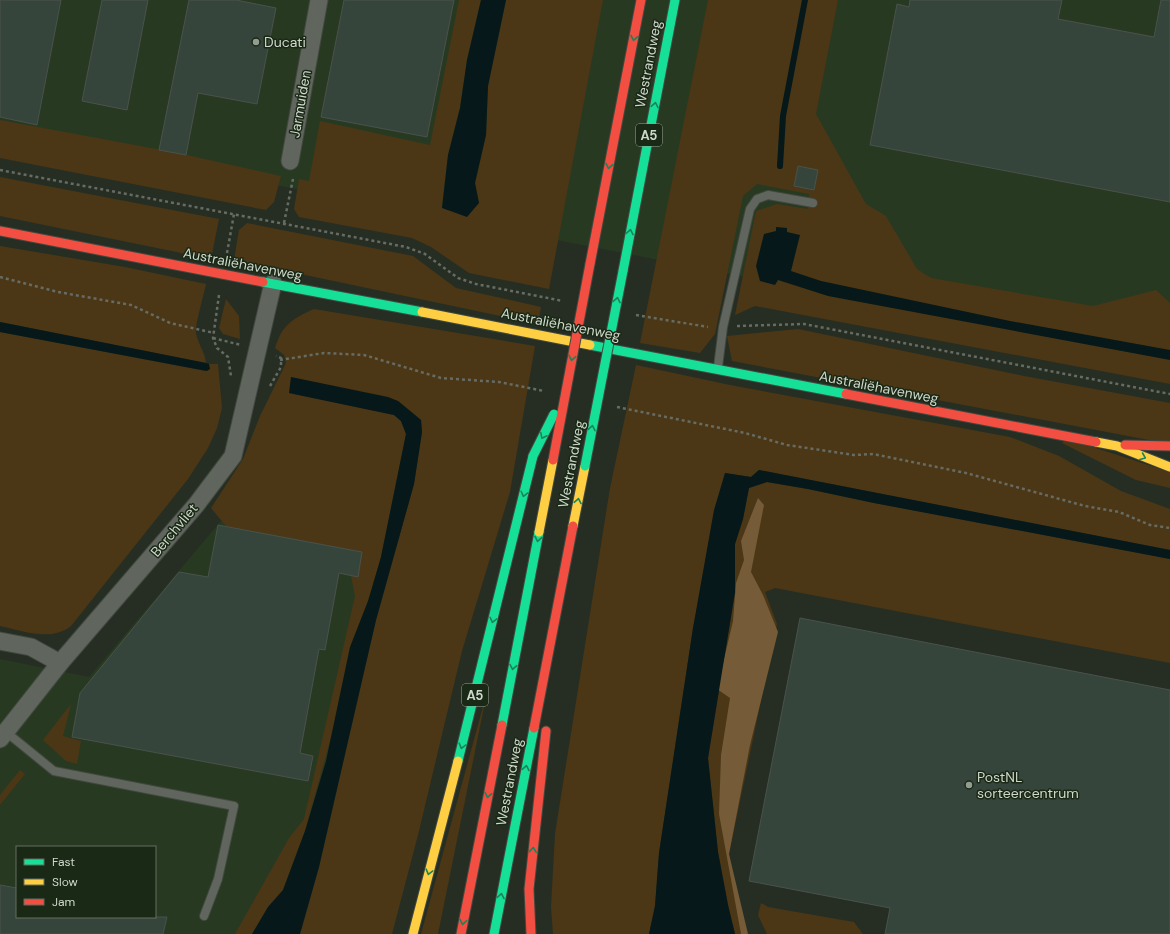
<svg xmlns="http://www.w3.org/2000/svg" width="1170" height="934" font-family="'DM Sans',sans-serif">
<rect width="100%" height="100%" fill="#262e23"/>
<!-- built -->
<g fill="#283922" fill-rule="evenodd">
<path d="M0 0H1170V360L0 131Z"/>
<path d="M221 521 382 557 334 934H0V659L89 677ZM17 847H155V917H17Z"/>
</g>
<!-- green -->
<g fill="#4b3715">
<path d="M459 0H481L467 60 460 108 448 155 442 207 479 203 475 183 486 135 488 86 506 0H603L549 289 469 273 431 247 412 238 299 217 294 209 299 179 309 181 320 121 430 145Z"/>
<path d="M708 0H838L816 114 866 204 886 216 917 269 931 278 1093 306 1156 290 1170 303V384L755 306 735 315 756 211 777 204 808 209 809 194 757 184 743 196 715 334 700 353 640 343Z"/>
<path d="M0 120 178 153 281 176 274 202 266 210 0 158Z"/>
<path d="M0 177 219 219 211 259 0 216Z"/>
<path d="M247 223 413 256 456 288 541 307 538 324 234 260 239 230Z"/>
<path d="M0 246 125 267 206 284C204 295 195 324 196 333 198 344 205 352 206 363L0 322Z"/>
<path d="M226 299 239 316 240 339 223 334 219 328Z"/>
<path d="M314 309 535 346 510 492 462 651 418 835 392 934H300L319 867 376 620 414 484 422 432 421 420 398 401 289 393 394 415 401 421 406 434 381 557 305 831 283 890 268 907 252 934H235L289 838 304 819 355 596 348 560 278 537 226 526 211 508 243 459 260 416 286 363 284 355 275 348C282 325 292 319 314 309Z"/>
<path d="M798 329 1024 376 1170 403V444L732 361 727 336Z"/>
<path d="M0 332 206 371 209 364H218L222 408 217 428 208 448 188 479 71 626C51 642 23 631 0 626Z"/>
<path d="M636 365 730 385 1010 437 1059 456 1121 491 1170 509V550L759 470 751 477 725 473 693 628 659 853 655 906 649 934H553L551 907 555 834 610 488Z"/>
<path d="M1068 439 1170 472V488L1136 480 1062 443Z"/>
<path d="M767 482 808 489 874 503 1170 559V663L775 588 765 592 777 624 729 854 740 909 748 934H735L728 905 718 852 708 758 735 592V544L743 519 749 488Z"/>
<path d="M487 692 438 934H421Z"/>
<path d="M71 704 63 736 81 741 77 764 66 761 43 740Z"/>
<path d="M20 770 25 774 0 805V795Z"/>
<path d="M761 903 768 907 854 922 863 934H767L758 915Z"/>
</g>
<!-- forest -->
<path fill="#755b37" d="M758 498 764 505 751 572 763 595 778 632 750 745 729 854 748 934H741L719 814 721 755 730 698 717 689 733 621 736 583 744 560 741 541Z"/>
<!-- water -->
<g fill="#061819">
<path d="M481 0H506L488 86 486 135 475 183 479 203 467 217 442 208 448 155 460 108 467 60Z"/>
<path d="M776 227 787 228V232L800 235 791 271 821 281 1010 321 1170 350V360L828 296 778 280 775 285 760 281 756 266 764 234 776 231Z"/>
<path d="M0 322 206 363 209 364 210 369 207 371 0 332Z"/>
<path d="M291 377 388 397 398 401 421 420 422 432 414 484 376 620 319 867 300 934H252L268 907 283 890 305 831 326 761 350 647 368 601 381 557 406 434 401 421 394 415 289 393Z"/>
<path d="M759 470 1170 550V559L874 503 808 489 767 482 749 488 743 519 735 544V592L708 758 718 852 728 905 735 934H649L655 906 659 853 693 628 714 510 725 473 751 477Z"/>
</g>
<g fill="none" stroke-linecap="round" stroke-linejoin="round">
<!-- stream -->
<path stroke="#061819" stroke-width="6" d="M780 166 783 116 805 0"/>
</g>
<!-- building -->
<g fill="#36453c" stroke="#49524b">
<path d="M0 0H61L37 125 0 117Z"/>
<path d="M102 0H148L127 110 82 101Z"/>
<path d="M189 0H236L276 8 257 104 198 93 186 155 159 150Z"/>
<path d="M344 0H454L427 137 321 117Z"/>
<path d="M910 0H1062L1058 19 1154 37 1161 0H1170V202L870 145 897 4 909 7Z"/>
<path d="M798 166 818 170 814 190 794 186Z"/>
<path d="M218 525 362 552 358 577 339 573 325 650 319 649 300 753 313 756 308 781 72 737 80 693 179 572 208 577Z"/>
<path d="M800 618 1170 690V934H885L890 908 749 881Z"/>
<path d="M0 885 17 888V917H167L163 934H0Z"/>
</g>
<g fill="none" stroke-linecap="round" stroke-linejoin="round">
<defs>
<g id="lane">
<path d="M718 367 723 327 750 209 757 199 768 195 813 203"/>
<path d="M6 732 54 771 234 806 218 879 204 916"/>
</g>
<g id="street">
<path d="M290 161 319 0"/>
<path d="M0 641 31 647 60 663"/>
<path d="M0 739 60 663 196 505 233 456 273 283"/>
</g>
<g id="fast">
<path d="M623 271 675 0"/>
<path d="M263 282 422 312"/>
<path d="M590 345 846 394"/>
<path d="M502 725 539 532"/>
<path d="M458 761 533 456"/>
<path d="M494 934 534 728"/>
</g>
<g id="slow">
<path d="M422 312 590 345"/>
<path d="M1096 442 1117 446 1170 467"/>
<path d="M573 526 585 466"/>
<path d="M539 532 553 460"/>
<path d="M413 934 458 761"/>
</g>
<g id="jam">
<path d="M0 231 263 282"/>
<path d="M590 264 641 0"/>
<path d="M846 394 1096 442"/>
<path d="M1125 445 1170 446"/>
<path d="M534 728 573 526"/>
<path d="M461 934 502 725"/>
<path d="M531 934 529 889 546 731"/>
</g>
</defs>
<!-- lane casing -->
<use href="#lane" stroke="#42483f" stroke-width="10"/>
<!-- street casing -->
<use href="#street" stroke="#42483f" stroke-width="19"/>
<!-- fast casing -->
<use href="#fast" stroke="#42483f" stroke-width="11"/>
<!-- slow casing -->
<use href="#slow" stroke="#42483f" stroke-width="11"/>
<!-- jam casing -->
<use href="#jam" stroke="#42483f" stroke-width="11"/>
<!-- path -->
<g stroke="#666b64" stroke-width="2.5" stroke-dasharray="3 3" stroke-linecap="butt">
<path d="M0 170 406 247 425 254 458 278 476 284 563 301"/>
<path d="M284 223 293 179"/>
<path d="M227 253 234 214"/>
<path d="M0 277 58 292 131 305 170 323 214 333"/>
<path d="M219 295 213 338 217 348 228 357 231 376"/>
<path d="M636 315 708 327"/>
<path d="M737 326 804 324 1170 394"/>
<path d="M213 338 241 345"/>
<path d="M280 360 324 353 364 355 441 378 499 382 544 391"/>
<path d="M270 386 281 367V358L276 356"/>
<path d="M617 407 745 433 787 445 854 455 873 454 966 473 1085 506 1119 512 1150 525 1170 528"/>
</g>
<!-- lane -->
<use href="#lane" stroke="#60665e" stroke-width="8"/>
<!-- street -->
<use href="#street" stroke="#60665e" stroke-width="17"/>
<!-- fast -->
<use href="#fast" stroke="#16e098" stroke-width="9"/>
<!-- slow -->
<use href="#slow" stroke="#ffcf43" stroke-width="9"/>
<!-- jam -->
<use href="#jam" stroke="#f24e42" stroke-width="9"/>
<defs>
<g id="fast-bridge">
<path d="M533 456 554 414"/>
<path d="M585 466 623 271"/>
</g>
<path id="jam-bridge" d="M553 460 590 264"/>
</defs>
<!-- fast-bridge casing -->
<use href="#fast-bridge" stroke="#42483f" stroke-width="11" stroke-linecap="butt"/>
<!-- jam-bridge casing -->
<use href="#jam-bridge" stroke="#42483f" stroke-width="11" stroke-linecap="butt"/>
<!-- fast-bridge -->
<use href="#fast-bridge" stroke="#16e098" stroke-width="9"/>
<!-- jam-bridge -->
<use href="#jam-bridge" stroke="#f24e42" stroke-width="9"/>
</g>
<!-- one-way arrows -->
<defs><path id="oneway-chevron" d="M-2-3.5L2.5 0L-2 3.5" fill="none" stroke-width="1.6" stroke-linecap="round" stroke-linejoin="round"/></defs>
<g stroke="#188457">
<use href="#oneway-chevron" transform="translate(634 38) rotate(101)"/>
<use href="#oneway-chevron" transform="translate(655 105) rotate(-79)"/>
<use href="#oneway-chevron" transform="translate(609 166) rotate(101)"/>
<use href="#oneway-chevron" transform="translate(630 232) rotate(-79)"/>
<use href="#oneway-chevron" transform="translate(617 300) rotate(-79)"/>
<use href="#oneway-chevron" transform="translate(572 358) rotate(101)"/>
<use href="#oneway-chevron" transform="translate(592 428) rotate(-79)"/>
<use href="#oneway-chevron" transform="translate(543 436) rotate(117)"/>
<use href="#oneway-chevron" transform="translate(1143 457) rotate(23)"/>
<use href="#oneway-chevron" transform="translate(524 494) rotate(104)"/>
<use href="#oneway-chevron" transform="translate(578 501) rotate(-79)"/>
<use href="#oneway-chevron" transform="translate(538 539) rotate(101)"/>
<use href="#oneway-chevron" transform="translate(493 620) rotate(104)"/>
<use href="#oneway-chevron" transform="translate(513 667) rotate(101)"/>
<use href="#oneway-chevron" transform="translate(462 746) rotate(105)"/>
<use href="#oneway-chevron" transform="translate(526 768) rotate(-79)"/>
<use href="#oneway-chevron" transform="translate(488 795) rotate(101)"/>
<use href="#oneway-chevron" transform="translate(533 850) rotate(-84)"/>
<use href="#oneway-chevron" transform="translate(429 872) rotate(105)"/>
<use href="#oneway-chevron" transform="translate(501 896) rotate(-79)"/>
<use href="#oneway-chevron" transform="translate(463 922) rotate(101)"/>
</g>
<!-- markers -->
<g fill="#939c90" stroke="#1a2816" stroke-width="1.5">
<circle cx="256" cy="42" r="4"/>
<circle cx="969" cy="785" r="4"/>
</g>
<g text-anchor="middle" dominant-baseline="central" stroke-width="3" stroke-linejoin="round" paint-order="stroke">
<!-- shield labels -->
<g fill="#1a2816" stroke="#98a395" stroke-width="1">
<rect x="636" y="124" width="26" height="22" rx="3"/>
<rect x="462" y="684" width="26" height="22" rx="3"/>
</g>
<g font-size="13" font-weight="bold" fill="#ced8cb">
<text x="649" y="135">A5</text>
<text x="475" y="695">A5</text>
</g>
<!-- poi labels -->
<g font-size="14" fill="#ced8cb" stroke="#1a2816" text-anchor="start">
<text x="264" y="42">Ducati</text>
<text x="977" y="777">PostNL<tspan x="977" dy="16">sorteercentrum</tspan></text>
</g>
<!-- street labels -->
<g font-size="14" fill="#ced8cb" stroke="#1a2816">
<text transform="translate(648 64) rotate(-79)">Westrandweg</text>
<text transform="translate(300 104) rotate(-80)">Jarmuiden</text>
<text transform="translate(243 264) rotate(11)">Australiëhavenweg</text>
<text transform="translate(561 324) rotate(11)">Australiëhavenweg</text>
<text transform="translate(879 387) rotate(11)">Australiëhavenweg</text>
<text transform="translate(571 464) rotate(-79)">Westrandweg</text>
<text transform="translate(174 530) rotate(-50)">Berchvliet</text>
<text transform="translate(509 782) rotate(-79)">Westrandweg</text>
</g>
</g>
<!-- legend -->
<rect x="16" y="846" width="140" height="72" fill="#1a2816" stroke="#626e5e"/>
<rect x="24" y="859" width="20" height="6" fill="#16e098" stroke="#626e5e"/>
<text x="52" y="866" font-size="12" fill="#ced8cb">Fast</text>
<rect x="24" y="879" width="20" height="6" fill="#ffcf43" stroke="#626e5e"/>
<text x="52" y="886" font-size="12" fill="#ced8cb">Slow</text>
<rect x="24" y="899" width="20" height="6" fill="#f24e42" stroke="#626e5e"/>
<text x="52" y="906" font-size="12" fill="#ced8cb">Jam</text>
</svg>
